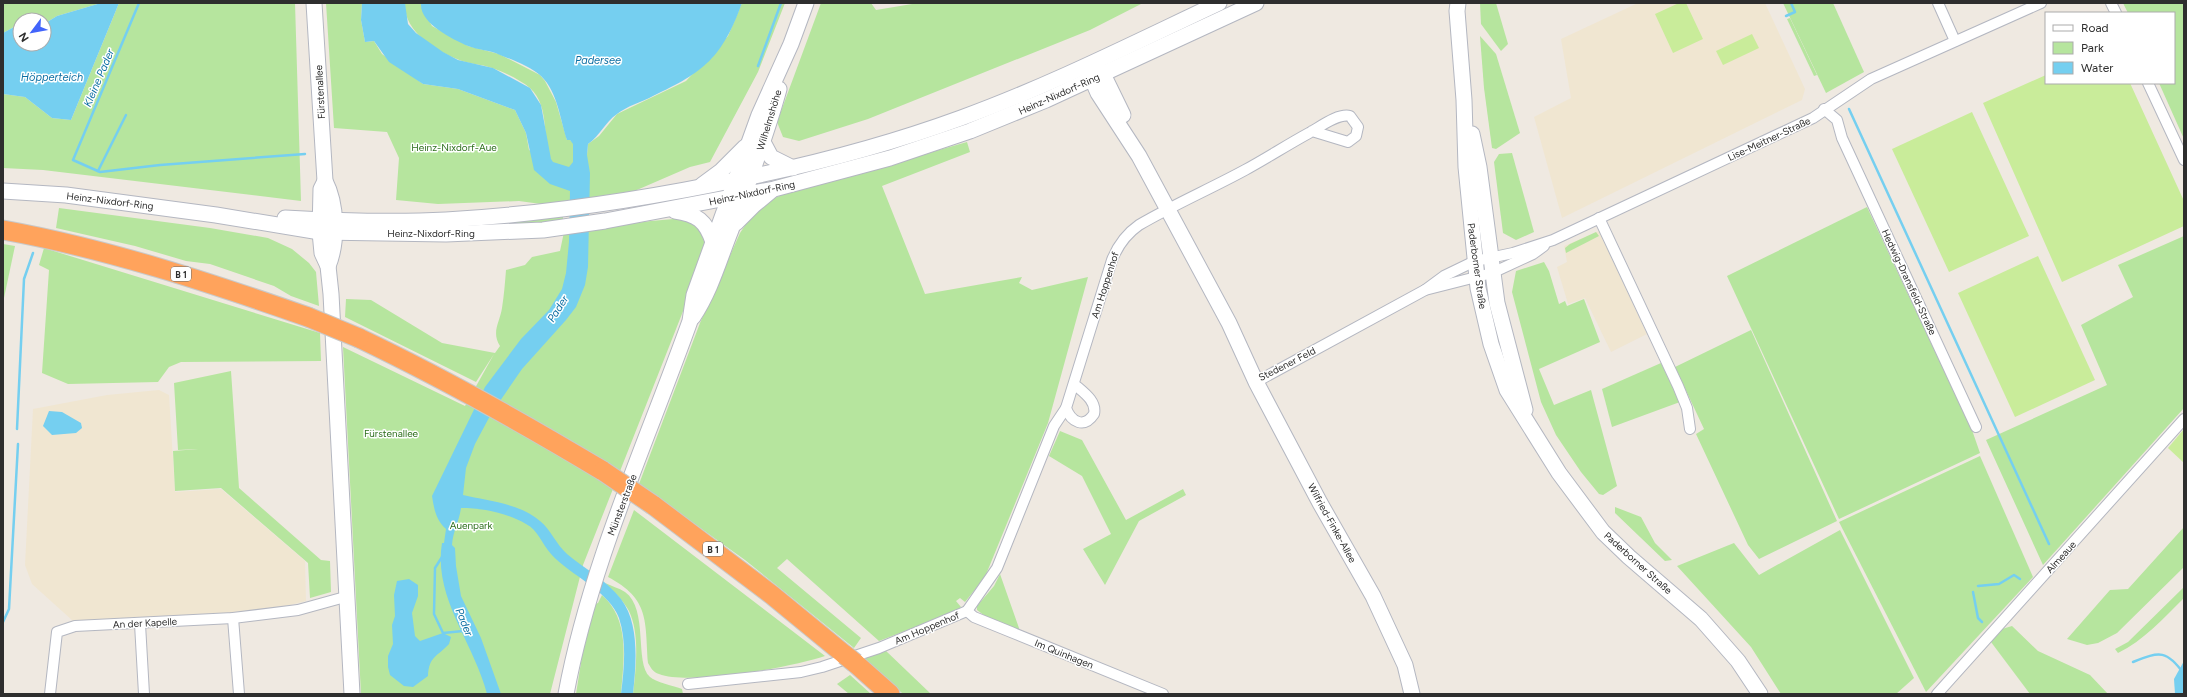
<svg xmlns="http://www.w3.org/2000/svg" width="2187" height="697" font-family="Figtree,sans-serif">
<rect width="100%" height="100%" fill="#efe9e1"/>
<!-- education -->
<g fill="#f0e6d1">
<path d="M1638 3H1765L1805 89 1802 100 1562 218 1534 117 1571 98 1561 39Z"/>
<path d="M1599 231 1647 334 1611 352 1585 298 1568 304 1557 267 1567 262 1564 246Z"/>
<path d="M159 390 169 395 175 492 221 489 305 561 306 601 282 607 245 612 141 620 73 621 32 584 25 565 33 409 107 395Z"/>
</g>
<!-- green -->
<g fill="#b6e59e">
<path d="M3 3H101L57 16 44 24V20H20V27H14L3 33Z"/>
<path d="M119 3H295L301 201 43 170 3 168V94L25 97 52 118 71 120Z"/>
<path d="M326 3H362L361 20 365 42 374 41 382 54 423 84 458 89 515 110 526 133 529 150 552 162C541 141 551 107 530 88 520 80 504 72 492 68 481 64 468 64 457 59 434 50 403 30 405 3H421V6L432 26 468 46 499 54 540 75 545 81 556 102 567 140H570L587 155 588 144 599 136 617 114 686 81 728 36 742 3H785L758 72 710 162 690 167 623 196 541 204 519 201 438 204 396 200 399 158 387 132 334 128Z"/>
<path d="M821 3H871L876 10 918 3 1141 4 1090 30 868 119 799 141 783 137 777 122Z"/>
<path d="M1480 3H1496L1508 44 1501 51 1481 24Z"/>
<path d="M1783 3H1833L1864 72 1826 93Z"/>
<path d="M2123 3H2184V139L2159 83H2174V13H2128Z"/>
<path d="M1790 18 1817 75 1814 76 1787 19Z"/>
<path d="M1480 36 1496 54 1520 133 1496 149 1492 148 1484 88Z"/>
<path d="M967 142 970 152 882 186 925 294 1022 277 1019 283 1032 290 1088 277 1048 423 985 577 965 602 960 598 956 601 961 607 952 613 879 641 787 559 777 568 861 638 854 648 745 560 639 484 700 323 740 233 750 218 770 200 784 194Z"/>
<path d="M1512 153 1534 232 1516 240 1503 233 1494 162 1499 154Z"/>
<path d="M1867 207 1972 430 1980 453 1839 519 1727 276Z"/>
<path d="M59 208 210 228 268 238 292 249 309 263 316 272 319 306 291 296 274 286 210 264 186 261 135 246 56 228Z"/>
<path d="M563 215V222L520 227 476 226Z"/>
<path d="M685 218 696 221 707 243 691 291 583 565 550 694H361L343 347 465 406 494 354 476 382 345 317 346 299 371 300 442 343 495 353 500 346C491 332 500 322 502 308 504 295 505 283 506 270L525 265 532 257 560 251 564 232 651 221Z"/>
<path d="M1596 232 1599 236 1566 253 1565 248 1570 244Z"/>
<path d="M2184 236V408L2043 565 1986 440 2107 385 2081 325 2133 297 2118 265Z"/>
<path d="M3 244 15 246 4 298H3Z"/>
<path d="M44 248 320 333 321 361 181 362 169 367 158 382 68 384 42 373 49 270 39 265Z"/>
<path d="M1544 262 1549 271 1559 304 1565 301 1567 306 1584 299 1600 342 1539 369 1554 405 1591 390 1617 486 1603 495 1599 494 1581 472 1556 435 1541 402 1512 292 1516 271Z"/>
<path d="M1751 330 1837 521 1759 559 1748 545 1696 434 1704 429 1675 367Z"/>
<path d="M1661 363 1680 402 1612 427 1602 389Z"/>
<path d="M231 371 239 488 321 560 330 561 331 592 310 598 308 563 221 488 175 491 173 451 198 449 178 450 174 383Z"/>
<path d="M1060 431 1082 440 1126 520 1183 489 1186 495 1139 521 1105 585 1083 549 1111 534 1082 476 1049 456Z"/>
<path d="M1980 456 2033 577 1926 692 1839 522Z"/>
<path d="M1615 507 1641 517 1655 543 1672 560 1665 561 1615 513Z"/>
<path d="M634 510 825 656C792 667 690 686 659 674 653 672 651 668 648 663 645 621 650 599 608 577Z"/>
<path d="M2184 527V567L2117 633 2098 643 2087 645 2067 639 2110 590 2128 589Z"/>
<path d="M1840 530 1914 678 1896 694H1781L1751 647 1677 566 1734 543 1759 575Z"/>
<path d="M1000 574 1020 631 985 616 977 610V606L994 586Z"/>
<path d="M605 583C611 586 619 588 625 592 649 609 634 663 650 677 655 682 674 686 682 689L683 694H633C636 669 640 634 629 611 623 600 614 592 605 583Z"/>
<path d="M2184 587V598C2164 618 2143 641 2118 653L2115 649 2128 642Z"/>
<path d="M602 595C630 620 624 659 621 694H576L582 656 595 604 598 603Z"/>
<path d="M2012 626 2038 651 2090 675 2108 694H2030L1991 642 2002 629Z"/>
<path d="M885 650 931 694H903L864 658Z"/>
<path d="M850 675 871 694H849L837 684Z"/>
</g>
<!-- pitch -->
<g fill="#c9ec9a">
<path d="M1679 3H1686L1703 39 1673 53 1655 14Z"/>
<path d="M1752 34 1759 48 1723 65 1716 51Z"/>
<path d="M2046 75V83H2130L2184 201V226L2062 282 1983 103Z"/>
<path d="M1972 112 2029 236 1949 272 1892 149Z"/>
<path d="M2038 256 2095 380 2015 417 1958 293Z"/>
<path d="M2184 429V463L2168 448Z"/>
</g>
<!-- water -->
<g fill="#75cff0">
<path d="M101 3H119L71 120 52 118 25 97 3 94V33L14 27H20V44H44V24L57 16Z"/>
<path d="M362 3H405L408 24 416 33 443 52 458 60 493 68 530 88 541 105 551 159 553 162 569 167 573 162V144L570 140H567C560 120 558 92 541 76 531 67 513 60 500 55 490 50 478 50 468 46 452 39 419 23 421 3H742C722 58 704 72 653 96 642 102 627 106 617 114 605 122 600 136 588 144L587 155 590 173 588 267 585 285 576 307 566 320 522 369 491 414 475 444 466 468 463 495C488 501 519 503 540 521 551 530 556 544 567 554 585 569 606 580 621 599 640 624 636 665 633 694H621C624 669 627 642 619 618 610 592 570 575 551 554 542 544 538 530 526 524 507 513 483 508 461 508 459 522 453 531 452 545L455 548 456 566 461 596 481 638 501 694H487C474 643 433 598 442 543H444L446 529C436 520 434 509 432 496L485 387 521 339 549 310 562 289 566 273 569 242 570 191 550 184 534 170 526 133 515 110 458 89 423 84 389 62 374 41 365 42 361 20Z"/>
<path d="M49 411 62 412 81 423 82 428 76 433 52 435 43 426Z"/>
<path d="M409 579 418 585V596L412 613 415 636 420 641 443 633 451 637 449 644C437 657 429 656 428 676L413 687 404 686 390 675 388 667V656L393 644 392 625 395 616 394 595 397 581Z"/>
<path d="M2184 661V694H2175L2174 679Z"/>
</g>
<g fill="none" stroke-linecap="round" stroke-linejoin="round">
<!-- stream -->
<g stroke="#75cff0" stroke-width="2.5">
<path d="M139 3 73 160 100 172 160 165 305 154"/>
<path d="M1786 16 1795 12 1791 3"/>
<path d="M758 66 781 3"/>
<path d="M1849 109 2049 544"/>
<path d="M98 171 126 115"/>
<path d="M17 429 24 279 33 253"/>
<path d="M442 557 435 568 434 614 443 633 463 631"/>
<path d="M1978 586 1999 584 2014 575 2020 579"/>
<path d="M1973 592 1978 618 1982 622"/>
<path d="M3 622 9 609 18 444"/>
<path d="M2133 662C2160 651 2167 650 2184 674"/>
</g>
<defs>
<g id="street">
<path d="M1938 3 1955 41"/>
<path d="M2111 3 2116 13"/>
<path d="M2148 83 2184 160"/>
<path d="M1824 109 1837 120 1842 138 1976 427"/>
<path d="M1599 218 1678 386 1687 408 1690 429"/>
<path d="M1425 290 1444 276 1475 261 1513 253 1553 240 1813 118 1871 79 2041 3"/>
<path d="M1256 382 1425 290 1492 273 1533 254 1544 246"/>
<path d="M1074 384C1083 392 1097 401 1094 414 1084 429 1071 422 1066 408L1112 260C1118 245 1126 234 1139 225 1173 205 1210 189 1245 170 1267 158 1287 145 1309 133 1320 127 1338 113 1350 116L1358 127 1356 136 1348 142 1312 131"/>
<path d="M967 611 974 617 1011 632 1163 694"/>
<path d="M233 618 239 694"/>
<path d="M140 624 144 694"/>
<path d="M688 684 801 672 822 667 879 648 967 611 997 568 1054 426 1066 408"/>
<path d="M50 694 57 632 75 626 233 618 298 610 345 597"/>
<path d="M1937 694 2184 419"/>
</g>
<g id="secondary">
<path d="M314 3 325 181C337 204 338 242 328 266"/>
<path d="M1458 3 1457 11 1464 100 1466 167 1478 288 1491 344 1507 390 1559 473 1603 532 1629 557 1701 619 1738 661 1760 694"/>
<path d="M1097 67 1103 74 1123 115"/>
<path d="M1089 72 1098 93 1139 156 1229 323 1256 382 1320 503 1373 596 1405 665 1412 694"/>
<path d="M1472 134 1479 167 1497 303 1525 410"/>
<path d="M763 142 771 157 793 168"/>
<path d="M325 181 321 189 320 232 322 253 328 266 331 294 352 694"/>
<path d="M702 185 721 171 745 147"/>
<path d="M3 191 66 195 216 215 320 232 446 234 543 230 605 221 774 189 890 158 970 131 1046 100 1256 3"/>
<path d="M675 211C697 214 706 221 713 242"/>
<path d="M285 218C338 221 392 223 446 220 546 214 646 199 745 178 818 163 890 144 961 118 1049 86 1134 43 1219 3"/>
<path d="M736 223 754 205 771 191"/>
<path d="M693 317C711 290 719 260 731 230 748 184 766 137 779 89"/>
<path d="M566 694C590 565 646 444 690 321L694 295 759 115 791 44 806 3"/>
</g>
<g id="highway">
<path d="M3 230C108 249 208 282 308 317"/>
<path d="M359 338C443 378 523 423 603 471"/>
<path d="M653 505 772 595 845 655"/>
<path d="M855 663 890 694"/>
</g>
</defs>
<!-- street casing -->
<use href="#street" stroke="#b4b7c1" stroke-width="12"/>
<!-- secondary casing -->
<use href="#secondary" stroke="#b4b7c1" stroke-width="17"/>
<!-- highway casing -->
<use href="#highway" stroke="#c9c9c9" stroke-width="21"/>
<!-- street -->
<use href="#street" stroke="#fff" stroke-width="10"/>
<!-- secondary -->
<use href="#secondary" stroke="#fff" stroke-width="15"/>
<!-- highway -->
<use href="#highway" stroke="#ffa35c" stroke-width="19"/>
<defs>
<g id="highway-bridge">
<path d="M308 317 359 338"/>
<path d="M603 471 653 505"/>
<path d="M845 655 855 663"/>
</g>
</defs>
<!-- highway-bridge casing -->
<use href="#highway-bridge" stroke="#c9c9c9" stroke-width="21" stroke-linecap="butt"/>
<!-- highway-bridge -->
<use href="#highway-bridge" stroke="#ffa35c" stroke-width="19"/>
</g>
<g text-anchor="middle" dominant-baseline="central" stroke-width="3" stroke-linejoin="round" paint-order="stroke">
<!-- shield labels -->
<g fill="#fff" stroke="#6d6d6d" stroke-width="1">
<rect x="171" y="267" width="20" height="14" rx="3"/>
<rect x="703" y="542" width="20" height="14" rx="3"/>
</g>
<g font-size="9" font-weight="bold" fill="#2e2e2e">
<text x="181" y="274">B 1</text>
<text x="713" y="549">B 1</text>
</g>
<!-- street labels -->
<g font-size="10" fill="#2e2e2e" stroke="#fff">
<text transform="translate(320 92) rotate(-93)">Fürstenallee</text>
<text transform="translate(1059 94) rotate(-24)">Heinz-Nixdorf-Ring</text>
<text transform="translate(769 120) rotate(-73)">Wilhelmshöhe</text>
<text transform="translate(1769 139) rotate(-25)">Lise-Meitner-Straße</text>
<text transform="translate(752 193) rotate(-12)">Heinz-Nixdorf-Ring</text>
<text transform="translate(110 201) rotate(7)">Heinz-Nixdorf-Ring</text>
<text x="431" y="233">Heinz-Nixdorf-Ring</text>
<text transform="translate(1477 266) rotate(82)">Paderborner Straße</text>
<text transform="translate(1909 282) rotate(65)">Hedwig-Dransfeld-Straße</text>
<text transform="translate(1105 285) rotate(-72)">Am Hoppenhof</text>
<text transform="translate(1287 364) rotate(-27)">Stedener Feld</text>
<text transform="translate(622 505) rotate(-69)">Münsterstraße</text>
<text transform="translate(1332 523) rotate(61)">Wilfried-Finke-Allee</text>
<text transform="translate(2061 557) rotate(-48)">Almeaue</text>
<text transform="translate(1638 563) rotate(42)">Paderborner Straße</text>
<text transform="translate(145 623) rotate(-3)">An der Kapelle</text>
<text transform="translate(927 628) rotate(-23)">Am Hoppenhof</text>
<text transform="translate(1064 654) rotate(22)">Im Quinhagen</text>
</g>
<!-- park labels -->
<g font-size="10" fill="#2c6e1b" stroke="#fff">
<text x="454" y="147">Heinz-Nixdorf-Aue</text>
<text x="391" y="433">Fürstenallee</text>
<text x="471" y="525">Auenpark</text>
</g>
<!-- water labels -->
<g font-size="11" font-style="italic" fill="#0d6fa3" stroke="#fff">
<text x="598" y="60">Padersee</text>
<text x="52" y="77">Höpperteich</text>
<text transform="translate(99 78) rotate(-67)">Kleine Pader</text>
<text transform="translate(558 309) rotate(-58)">Pader</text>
<text transform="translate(464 622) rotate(68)">Pader</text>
</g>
</g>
<!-- border -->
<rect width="2187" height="697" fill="none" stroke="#2e2e2e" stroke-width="8"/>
<!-- legend -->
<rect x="2045" y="12" width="130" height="72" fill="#ffffff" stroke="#ababab"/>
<rect x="2053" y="25" width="20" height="6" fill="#ffffff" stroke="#ababab"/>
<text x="2081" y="32" font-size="12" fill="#2e2e2e">Road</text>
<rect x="2053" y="42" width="20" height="12" fill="#b6e59e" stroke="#ababab"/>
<text x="2081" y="52" font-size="12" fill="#2e2e2e">Park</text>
<rect x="2053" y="62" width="20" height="12" fill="#75cff0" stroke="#ababab"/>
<text x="2081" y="72" font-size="12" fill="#2e2e2e">Water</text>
<!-- north arrow -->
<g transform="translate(32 32) rotate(238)"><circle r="19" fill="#ffffff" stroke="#ababab"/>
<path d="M0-3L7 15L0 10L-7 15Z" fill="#4264fb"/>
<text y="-6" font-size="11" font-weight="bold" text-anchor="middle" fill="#2e2e2e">N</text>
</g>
</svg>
